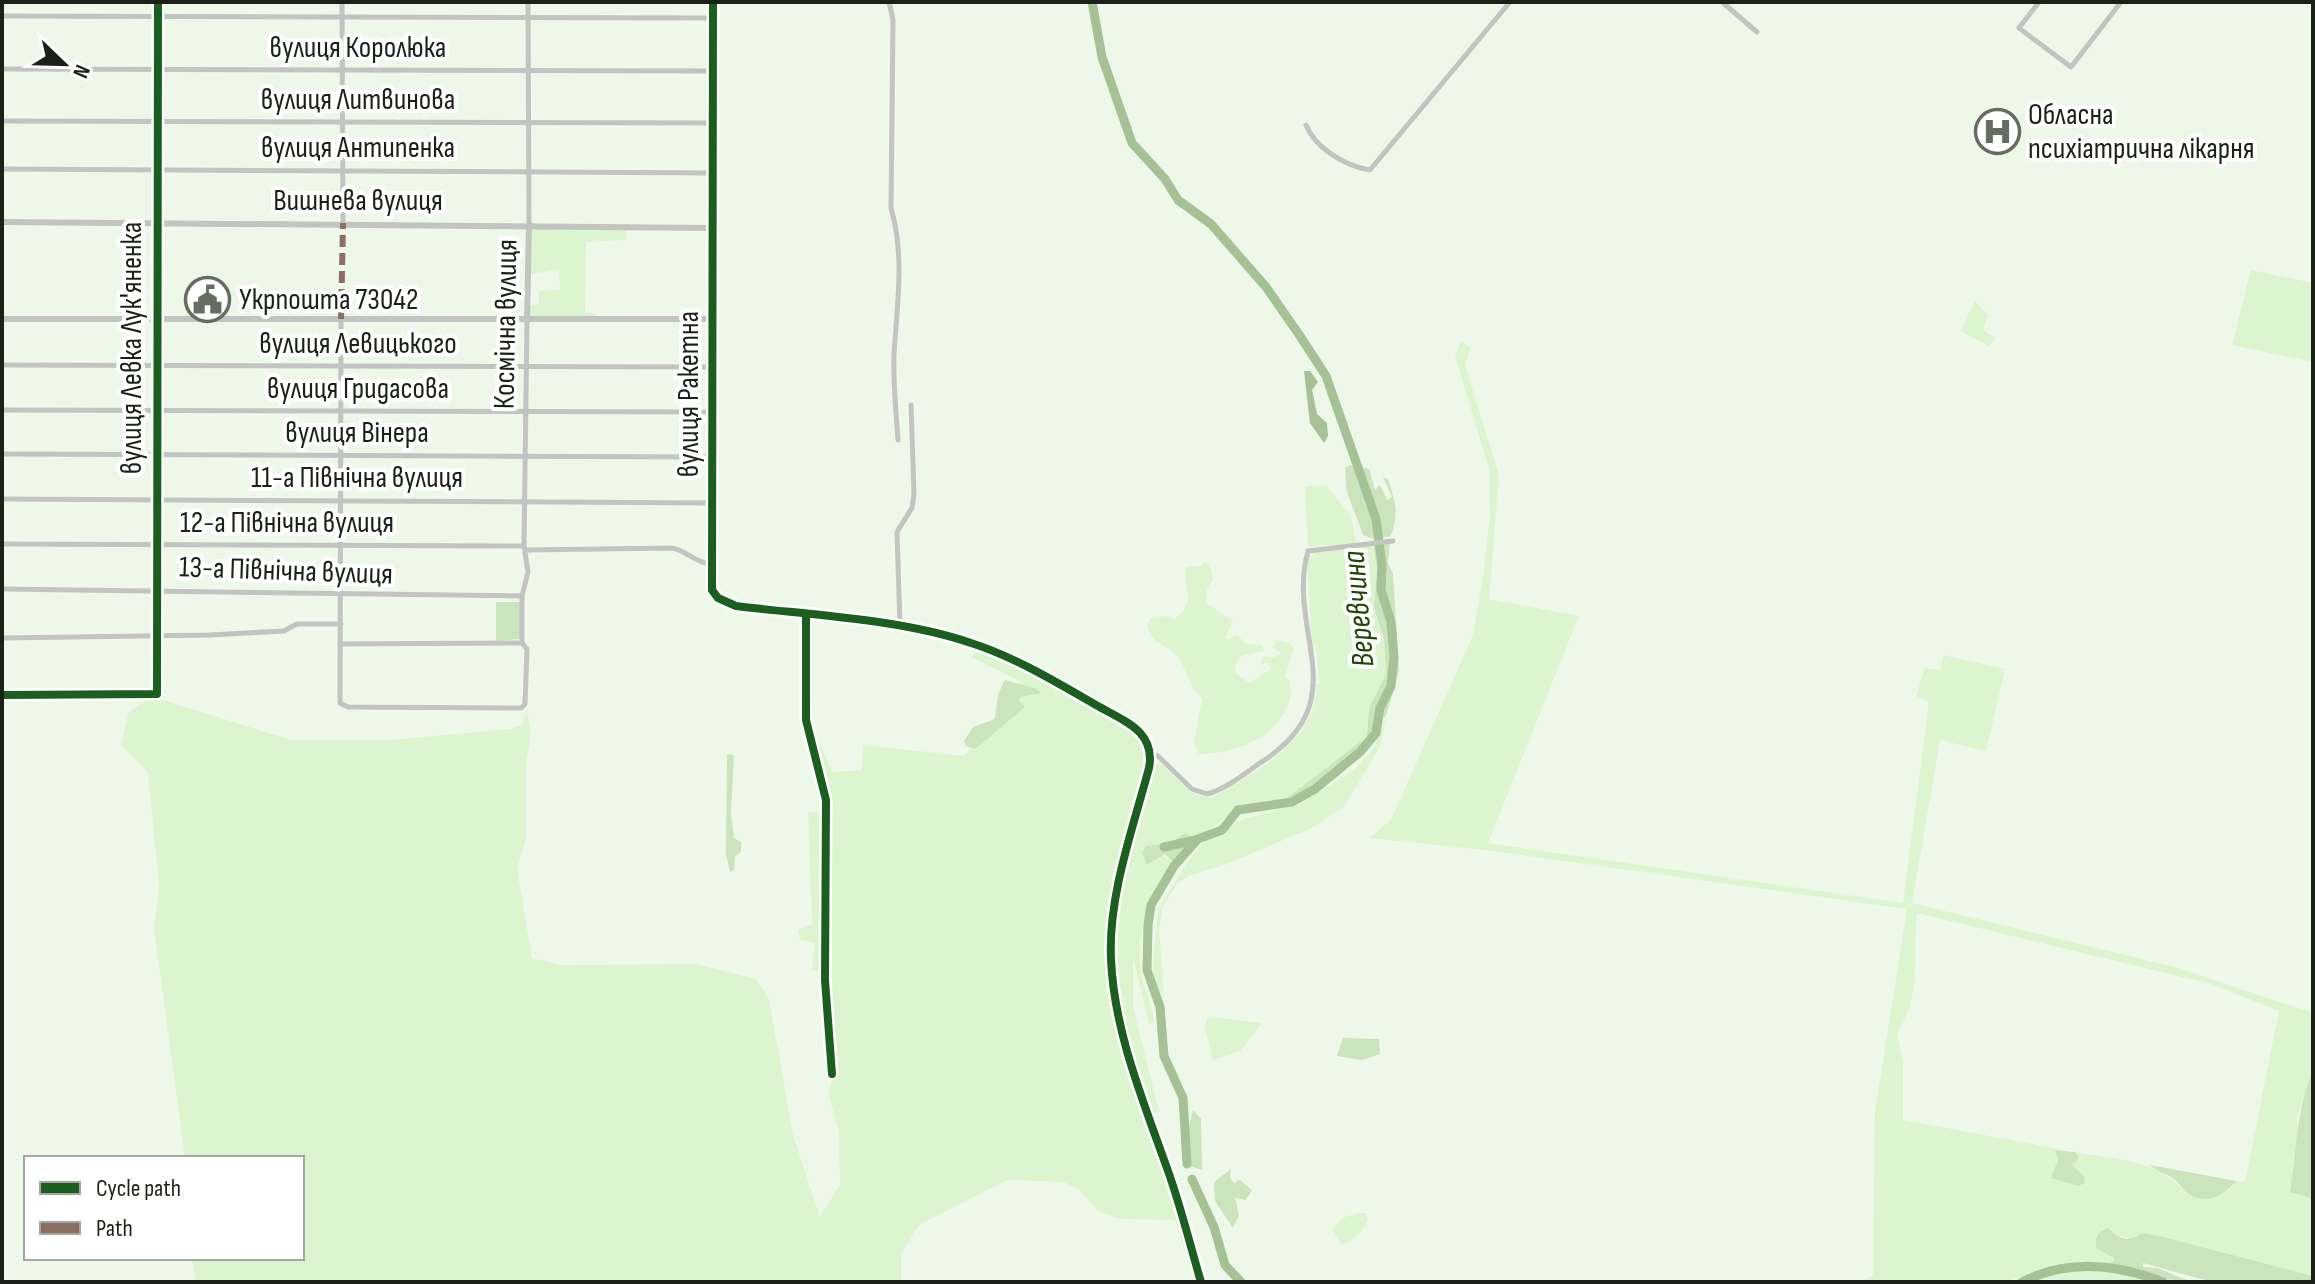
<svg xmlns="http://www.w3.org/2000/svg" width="2315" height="1284" font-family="'Sofia Sans Condensed',sans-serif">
<rect width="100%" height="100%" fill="#eef8e9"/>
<!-- green -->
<g fill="#dcf5d0" fill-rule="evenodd">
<path d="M531 227 626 230 627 240 586 242 585 313 596 314V318H530V305L539 304V291L560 290 559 270 530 274Z"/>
<path d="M2251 270 2313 283V362L2232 345Z"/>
<path d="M1975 301 1988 315 1983 330 1995 338 1989 346 1960 331Z"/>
<path d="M1461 342 1471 347 1465 365 1499 475 1489 599 1579 616 1488 843 1903 903 1929 702 1916 696 1925 668 1940 670 1943 655 2005 669 1986 751 1940 740 1912 903 2178 968 2313 1013V1071L2297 1118 2298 1147 2290 1191 2313 1199V1276L2141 1233 2133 1240 2116 1235 2096 1248 2114 1258 2111 1272 2166 1276 2180 1282H2050L2058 1279 2017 1277 2009 1282H1859L1873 1275 1875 1112 1907 909 1485 850 1369 838 1391 820 1473 635 1484 571 1490 517 1489 469 1455 356ZM1917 913 2211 984 2279 1011 2245 1182 2236 1181 2228 1191H2184C2158 1160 2114 1159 2075 1152L2079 1158 2072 1163 2084 1177 2058 1160 2055 1150 2059 1149 1903 1120V1062L1897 1033C1922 996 1913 955 1917 913Z"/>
<path d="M1326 485 1351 517 1356 543 1308 547 1305 486Z"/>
<path d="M1373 542 1377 569 1374 608 1384 639 1386 674 1369 708 1367 737 1299 791 1284 800 1241 805 1210 830 1193 837 1185 833 1172 842 1146 846 1174 863C1149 897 1131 943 1144 986 1148 999 1153 1008 1154 1022L1149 1025 1133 957V1007L1159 1111 1153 1112V1118C1139 1073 1120 1027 1116 980 1111 908 1136 837 1152 768L1160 763 1192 793 1212 798C1252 773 1319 741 1316 684L1320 683 1315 643 1312 645 1307 561C1319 543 1353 545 1373 542Z"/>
<path d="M1205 562 1210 566 1213 580 1207 589 1206 603 1233 621 1225 637 1228 639 1237 635 1247 644 1262 645 1264 651 1242 656 1235 665 1236 673 1249 683 1272 668 1266 663 1260 665 1263 656 1275 657 1282 653 1273 648 1275 640 1289 643 1294 648 1285 677 1290 681C1296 730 1242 754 1199 754L1194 743 1202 699C1189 688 1188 670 1177 656 1165 643 1152 645 1147 626L1150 618 1164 616 1175 619C1200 597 1181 590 1186 567L1201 566Z"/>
<path d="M809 625H814L813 728 832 772 862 770 863 745 964 756 995 727 1020 681 971 657 978 649 1090 705 1142 739 1148 757 1117 881 1108 932V966L1121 1042 1197 1282H1194L1175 1220 1120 1219 1098 1211 1081 1191 1064 1182 1007 1180 919 1225 901 1254V1282H196L192 1258H302V1158H185L154 928 159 886 148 772 121 745 128 714 147 699H160L291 740H390L511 729 523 724 527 709 531 732 526 765V839L517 868 532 958 562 965 696 964 756 979 769 999 793 1135 820 1217 840 1184 839 1132 829 1096 833 1070 829 787 808 717Z"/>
<path d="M1386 716 1380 747 1344 807 1310 829 1224 865 1191 875 1178 883 1163 906 1159 930 1164 994 1151 991 1158 909 1188 861 1204 843 1240 820 1301 804 1354 770 1373 749Z"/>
<path d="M822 811 823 972 812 970 815 943 800 940 798 930 812 924 808 812Z"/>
<path d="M1212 1017 1262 1023 1240 1051 1213 1060 1205 1028 1207 1018Z"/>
<path d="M1357 1213H1366L1368 1220 1359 1235 1342 1245 1332 1230 1342 1218Z"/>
</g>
<!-- forest -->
<g fill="#cbe4bd">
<path d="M1350 465 1369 469 1375 490 1380 485 1387 500 1392 497 1383 477 1388 479C1395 500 1400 516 1390 537L1371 538 1363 535 1346 489 1345 468Z"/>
<path d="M1373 542 1390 544 1388 563 1393 574 1399 671 1386 716 1383 718 1386 701C1376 709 1378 723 1373 734 1361 760 1310 790 1284 800L1367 737 1369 708 1386 674 1384 639 1374 608 1377 569Z"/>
<path d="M496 602H520V639L496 641Z"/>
<path d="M1005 680 1037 689 1041 693 1020 697 1019 701 1025 707 975 749 966 746 964 741 973 727 995 719 998 694Z"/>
<path d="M727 754 734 755 731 813 734 838 741 842V852L735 856 734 870 730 872 726 855Z"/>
<path d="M1185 833 1193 837 1192 843 1174 863 1165 854 1147 865 1142 853 1146 846 1172 842Z"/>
<path d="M1343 1038 1379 1039 1380 1054 1362 1060 1337 1056Z"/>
<path d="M2313 1071V1199L2290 1192C2297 1150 2296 1110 2313 1071Z"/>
<path d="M1193 1110 1201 1119 1202 1170 1190 1166 1188 1132Z"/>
<path d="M2055 1150 2075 1152 2079 1158 2072 1164 2084 1177 2085 1183 2078 1186 2051 1178 2058 1160Z"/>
<path d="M2150 1165 2236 1181C2223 1197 2204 1206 2186 1192 2181 1188 2178 1181 2172 1178 2164 1172 2157 1173 2150 1165Z"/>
<path d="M1231 1169 1230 1178 1234 1183 1240 1180 1252 1190 1246 1200 1235 1198 1239 1215 1233 1228 1215 1201 1214 1182Z"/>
<path d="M2108 1228C2119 1238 2128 1244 2141 1233L2163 1237 2313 1276V1282H2212L2143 1263V1267L2157 1268 2192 1282 2111 1272 2105 1265 2114 1261V1258L2096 1248C2095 1237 2097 1232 2108 1228Z"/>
</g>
<!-- water -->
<path fill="#a5c195" d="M1304 371H1310L1318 382 1312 390 1317 414 1327 423 1328 436 1324 443 1310 423Z"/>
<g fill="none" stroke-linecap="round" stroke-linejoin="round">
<!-- river -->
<g stroke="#a5c195" stroke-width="9">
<path d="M1092 2 1102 57 1132 143 1165 179 1178 200 1211 224 1266 287 1300 336 1326 376 1376 519 1382 565 1381 590 1391 622 1394 657 1391 686 1380 708 1376 733 1360 752 1315 789 1292 802 1238 810 1222 830 1198 839 1174 866 1151 905 1148 925 1147 970 1160 1007 1164 1056 1183 1098 1187 1164"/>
<path d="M1164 847 1196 840"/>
<path d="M1192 1179 1214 1227 1225 1265 1241 1282"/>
<path d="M2022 1282C2067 1259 2117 1264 2163 1282"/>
</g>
<!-- minor -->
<g stroke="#c1c4c0" stroke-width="5">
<path d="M342 2 343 223"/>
<path d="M528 2 529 224"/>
<path d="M889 2 893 20 891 208C905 255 897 306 894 354 893 383 896 412 898 440"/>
<path d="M1722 2 1757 32"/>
<path d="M2039 2 2019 28 2071 67 2121 2"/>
<path d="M2 16 713 18"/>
<path d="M2 69 713 71"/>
<path d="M2 121 714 123"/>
<path d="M1306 125C1315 148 1345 166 1370 170L1510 2"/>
<path d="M2 169 714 173"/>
<path d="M714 319 710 582 718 598 736 606C810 615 901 619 971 643 1015 657 1056 682 1096 705 1124 721 1156 731 1149 768 1133 828 1108 896 1111 959 1114 1032 1144 1103 1168 1171 1181 1207 1190 1245 1201 1282"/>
<path d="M2 365 714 367"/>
<path d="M2 410 714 412"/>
<path d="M2 454 712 457"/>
<path d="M2 499 712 503"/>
<path d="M2 544 524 546"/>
<path d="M526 550 672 548C686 550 694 562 710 564"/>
<path d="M2 589 522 596"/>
<path d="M806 615V720L826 800 825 980 832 1074"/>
<path d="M900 626 897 532 912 508 914 494 911 405"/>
<path d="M2 638 210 635 284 631 297 624H341"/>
<path d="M522 643V596L528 572 524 546 527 321"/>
<path d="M340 644 522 643 527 649 525 704 521 708 348 707 340 703 341 319"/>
<path d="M1151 754 1158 756 1192 789 1207 794C1226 789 1244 774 1260 763 1359 701 1285 632 1308 551L1393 541"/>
</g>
<!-- tertiary -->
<g stroke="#c1c4c0" stroke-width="6">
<path d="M2 222 714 228"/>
<path d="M2 319H714L713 2"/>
<path d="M527 321 529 224"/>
<path d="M2 695 157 694 158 2"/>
</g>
<!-- quiet -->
<path stroke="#8d6e63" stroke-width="6" stroke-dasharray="12 6" stroke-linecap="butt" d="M341 319 343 223"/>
<defs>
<g id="cycleway">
<path d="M713 2 712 590 718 598 736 606C810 615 901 619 971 643 1015 657 1056 682 1096 705 1124 721 1156 731 1149 768 1133 828 1108 896 1111 959 1114 1032 1144 1103 1168 1171 1181 1207 1190 1245 1201 1282"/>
<path d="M806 615V720L826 800 825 980 832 1074"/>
<path d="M2 695 157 694 158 2"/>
</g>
</defs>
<!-- cycleway casing -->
<use href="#cycleway" stroke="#fff" stroke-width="13"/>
<!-- cycleway -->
<use href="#cycleway" stroke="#1b5e20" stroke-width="8"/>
</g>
<!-- icons -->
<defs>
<symbol id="hospital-ring" viewBox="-11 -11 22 22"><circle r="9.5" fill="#fff" stroke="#656c60" stroke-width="1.5"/><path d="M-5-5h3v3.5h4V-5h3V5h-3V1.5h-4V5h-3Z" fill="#656c60"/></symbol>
<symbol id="civic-ring" viewBox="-11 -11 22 22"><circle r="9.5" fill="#fff" stroke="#656c60" stroke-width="1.5"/><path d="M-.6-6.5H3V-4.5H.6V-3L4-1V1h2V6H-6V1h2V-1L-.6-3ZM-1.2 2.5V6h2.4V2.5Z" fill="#656c60"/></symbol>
</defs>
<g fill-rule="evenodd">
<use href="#hospital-ring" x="1972" y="106" width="51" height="51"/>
<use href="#civic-ring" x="182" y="274" width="51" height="51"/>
</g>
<g text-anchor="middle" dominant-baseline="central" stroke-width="8" stroke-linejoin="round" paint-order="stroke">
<!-- street labels -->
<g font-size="30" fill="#1b2117" stroke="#fff">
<text x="358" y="48">вулиця Королюка</text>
<text x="358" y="100">вулиця Литвинова</text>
<text x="358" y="148">вулиця Антипенка</text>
<text x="358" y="201">Вишнева вулиця</text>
<text transform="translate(506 324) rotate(-89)">Космічна вулиця</text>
<text x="358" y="344">вулиця Левицького</text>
<text transform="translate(132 348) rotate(-90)">вулиця Левка Лук'яненка</text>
<text x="358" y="389">вулиця Гридасова</text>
<text transform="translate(689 394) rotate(-90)">вулиця Ракетна</text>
<text x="357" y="433">вулиця Вінера</text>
<text x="357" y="478">11-а Північна вулиця</text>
<text x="287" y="523">12-а Північна вулиця</text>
<text transform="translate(286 571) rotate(2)">13-а Північна вулиця</text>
</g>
<!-- poi labels -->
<g font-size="30" fill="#1b2117" stroke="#fff" text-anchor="start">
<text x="2028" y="115">Обласна<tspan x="2028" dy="34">психіатрична лікарня</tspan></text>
<text x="239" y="300">Укрпошта 73042</text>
</g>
<!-- water labels -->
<g font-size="32" font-style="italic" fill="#224405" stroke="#fff">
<text transform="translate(1359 609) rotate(-95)">Веревчина</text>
</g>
</g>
<!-- border -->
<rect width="2315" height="1284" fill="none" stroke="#1b2117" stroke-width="8"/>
<!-- legend -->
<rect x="24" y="1156" width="280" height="104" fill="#ffffff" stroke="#a4a6a2" stroke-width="2"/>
<rect x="40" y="1182" width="40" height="12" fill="#1b5e20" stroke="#a4a6a2" stroke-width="2"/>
<text x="96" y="1196" font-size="24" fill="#1b2117">Cycle path</text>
<rect x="40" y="1222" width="40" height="12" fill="#8d6e63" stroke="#a4a6a2" stroke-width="2"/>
<text x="96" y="1236" font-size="24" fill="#1b2117">Path</text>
<!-- north arrow -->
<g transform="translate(64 64) rotate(113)" stroke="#ffffff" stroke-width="6" paint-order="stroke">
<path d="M0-6L14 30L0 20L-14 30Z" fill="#1b2117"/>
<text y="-12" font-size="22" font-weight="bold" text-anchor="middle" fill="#1b2117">N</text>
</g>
</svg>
